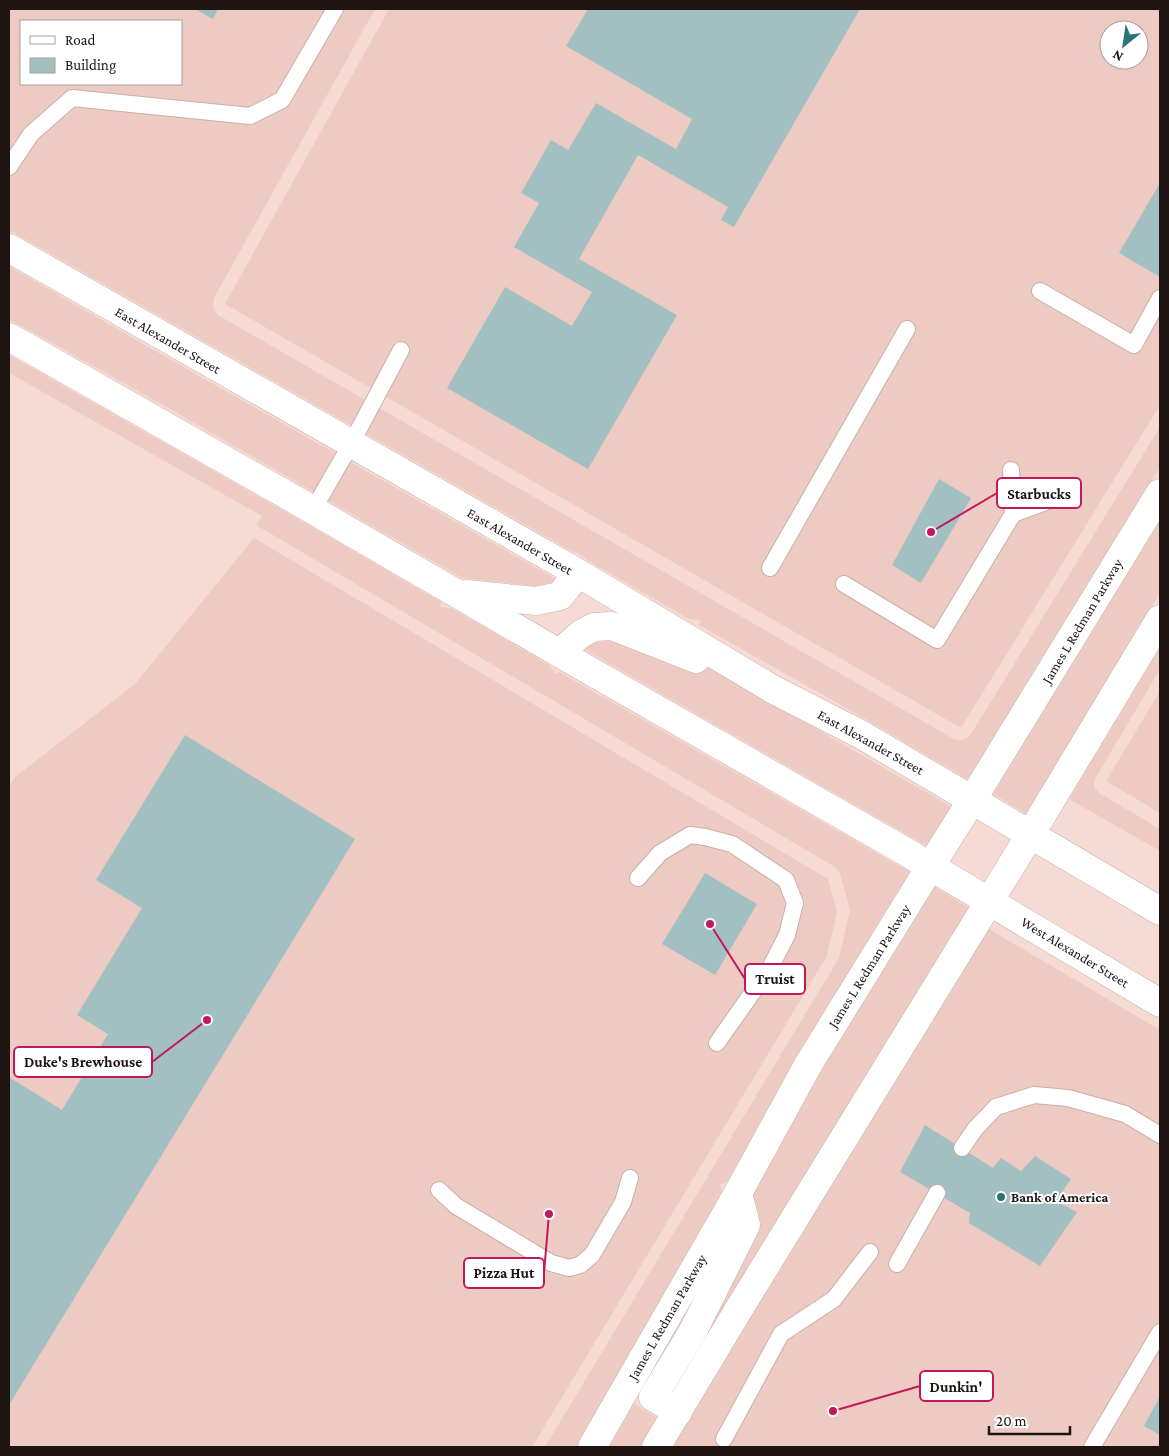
<svg xmlns="http://www.w3.org/2000/svg" width="1169" height="1456" font-family="'Crimson Pro',serif">
<rect width="100%" height="100%" fill="#f6dbd4"/>
<!-- built -->
<g fill="#eecbc2" fill-rule="evenodd">
<path d="M9 9H375L214 298 213 306 218 315 954 739 961 740 968 737 971 734 1160 427V467L969 780 869 721 699 625 700 620 689 619 587 560 577 552 575 553 9 230ZM21 21H181V84H21Z"/>
<path d="M389 9H1160V405L961 728 225 304ZM1109 30H1139V60H1109Z"/>
<path d="M9 266 131 337 556 579 554 582 537 586 462 578 172 410 9 319Z"/>
<path d="M9 355 305 523 441 602 440 607 451 608 549 665 556 674 559 672 910 872 796 1057 728 1181 720 1185 722 1193 576 1447H545L839 958 850 910 840 874 835 867 256 525 262 516 9 373Z"/>
<path d="M1160 520V593L1027 814 993 794Z"/>
<path d="M254 538 828 879 837 912 827 956 532 1447H9V787L15 777 135 684Z"/>
<path d="M610 641 677 649 952 807 927 846 584 649 596 642Z"/>
<path d="M1160 648V669L1095 779 1094 787 1099 793 1160 829V851L1069 799Z"/>
<path d="M1160 691V813L1106 781Z"/>
<path d="M935 887 969 908 706 1337 758 1231 760 1220 753 1194 820 1072Z"/>
<path d="M989 929 1160 1030V1447H672L751 1316Z"/>
<path d="M634 1404 657 1418 640 1447H609Z"/>
</g>
<!-- building -->
<g fill="#a2bfc1">
<path d="M195 9H218L213 19Z"/>
<path d="M588 9H860L734 227 721 220 728 207 638 155 579 259 677 315 588 469 447 388 505 287 572 326 592 292 514 247 539 203 521 193 551 140 568 150 596 103 676 149 692 119 566 46Z"/>
<path d="M1160 183V277L1119 253Z"/>
<path d="M939 479 971 498 921 583 892 565Z"/>
<path d="M185 735 355 839 9 1405V1077L62 1110 108 1034 77 1015 142 908 96 880Z"/>
<path d="M705 873 757 904 715 975 662 944Z"/>
<path d="M925 1125 993 1168 1001 1158 1021 1171 1035 1156 1071 1179 1056 1201 1077 1212 1040 1266 969 1223 970 1213 900 1172Z"/>
<path d="M1160 1396V1435L1144 1426Z"/>
</g>
<g fill="none" stroke-linecap="round" stroke-linejoin="round">
<defs>
<g id="service">
<path d="M9 167 31 134 72 98 250 116 282 100 335 9"/>
<path d="M1040 291 1134 345 1160 298"/>
<path d="M313 510 351 444 401 350"/>
<path d="M1013 514 1059 497"/>
<path d="M770 568 907 329"/>
<path d="M844 584 937 640 1013 514 1011 470"/>
<path d="M638 878 660 853 690 835 705 837 732 844 786 880 795 903 787 935 771 966 717 1043"/>
<path d="M962 1148 975 1129 996 1107 1034 1095 1068 1098 1125 1114 1160 1135"/>
<path d="M439 1190 456 1206 551 1263 569 1268 580 1265 592 1255 623 1202 630 1178"/>
<path d="M897 1264 937 1193"/>
<path d="M724 1439 781 1334 834 1299 870 1252"/>
<path d="M1092 1447 1160 1332"/>
</g>
<g id="secondary">
<path d="M678 1412 653 1397 692 1333 746 1225 738 1193"/>
<path d="M592 1447 738 1193 808 1065 930 867"/>
<path d="M656 1447 739 1309 1030 835"/>
</g>
<g id="primary">
<path d="M9 248 578 573 774 690 862 735 1160 911"/>
<path d="M9 337 313 510 559 653 901 849 1160 1003"/>
<path d="M466 594 536 601 560 596 578 573"/>
<path d="M559 653 581 634 594 627 612 626 696 659"/>
<path d="M1030 835 1160 619"/>
<path d="M930 867 972 800 1160 493"/>
</g>
</defs>
<!-- service casing -->
<use href="#service" stroke="#c8afa8" stroke-width="18"/>
<!-- secondary casing -->
<use href="#secondary" stroke="#c8afa8" stroke-width="29"/>
<!-- primary casing -->
<use href="#primary" stroke="#c8afa8" stroke-width="29"/>
<!-- service -->
<use href="#service" stroke="#fff" stroke-width="16"/>
<!-- secondary -->
<use href="#secondary" stroke="#fff" stroke-width="28"/>
<!-- primary -->
<use href="#primary" stroke="#fff" stroke-width="28"/>
</g>
<!-- markers -->
<circle fill="#2a7478" stroke="#fff" stroke-width="2" cx="1001" cy="1197" r="5"/>
<g text-anchor="middle" dominant-baseline="central" stroke-width="4" stroke-linejoin="round" paint-order="stroke">
<!-- street labels -->
<g font-size="14" fill="#1e1412" stroke="#fff">
<text transform="translate(168 340) rotate(30)">East Alexander Street</text>
<text transform="translate(520 541) rotate(30)">East Alexander Street</text>
<text transform="translate(1082 621) rotate(-59)">James L Redman Parkway</text>
<text transform="translate(871 742) rotate(29)">East Alexander Street</text>
<text transform="translate(1075 952) rotate(31)">West Alexander Street</text>
<text transform="translate(869 966) rotate(-58)">James L Redman Parkway</text>
<text transform="translate(667 1317) rotate(-60)">James L Redman Parkway</text>
</g>
<!-- poi labels -->
<g font-size="14" font-weight="bold" fill="#1e1412" stroke="#fff" text-anchor="start">
<text x="1011" y="1197">Bank of America</text>
</g>
</g>
<!-- callouts -->
<path fill="none" stroke="#c2185b" stroke-width="2" d="M931 532L997 493M710 924L745 979M207 1020L152 1062M549 1214L544 1273M833 1411L920 1386"/>
<g fill="#c2185b" stroke="#fff" stroke-width="2">
<circle cx="931" cy="532" r="5"/>
<circle cx="710" cy="924" r="5"/>
<circle cx="207" cy="1020" r="5"/>
<circle cx="549" cy="1214" r="5"/>
<circle cx="833" cy="1411" r="5"/>
</g>
<g fill="#fff" stroke="#c2185b" stroke-width="2">
<rect x="997" y="478" width="84" height="30" rx="5"/>
<rect x="745" y="964" width="60" height="30" rx="5"/>
<rect x="14" y="1047" width="138" height="30" rx="5"/>
<rect x="464" y="1258" width="80" height="30" rx="5"/>
<rect x="920" y="1371" width="73" height="30" rx="5"/>
</g>
<g font-size="15" text-anchor="middle" font-weight="bold" fill="#1e1412">
<text x="1039" y="499">Starbucks</text>
<text x="775" y="984">Truist</text>
<text x="83" y="1067">Duke's Brewhouse</text>
<text x="504" y="1278">Pizza Hut</text>
<text x="956" y="1392">Dunkin'</text>
</g>
<!-- border -->
<rect width="1169" height="1456" fill="none" stroke="#1e1412" stroke-width="20"/>
<!-- legend -->
<rect x="20" y="20" width="162" height="65" fill="#ffffff" stroke="#a5a1a0"/>
<rect x="30" y="36" width="25" height="8" fill="#ffffff" stroke="#a5a1a0"/>
<text x="65" y="45" font-size="15" fill="#1e1412">Road</text>
<rect x="30" y="58" width="25" height="15" fill="#a2bfc1" stroke="#a5a1a0"/>
<text x="65" y="70" font-size="15" fill="#1e1412">Building</text>
<!-- north arrow -->
<g transform="translate(1124 45) rotate(210)"><circle r="24" fill="#ffffff" stroke="#a5a1a0"/>
<path d="M0-4L9 19L0 12L-9 19Z" fill="#2a7478"/>
<text y="-8" font-size="14" font-weight="bold" text-anchor="middle" fill="#1e1412">N</text>
</g>
<!-- scale -->
<path d="M989 1426v8h81v-8" fill="none" stroke="#1e1412" stroke-width="2.5"/>
<text x="996" y="1426" font-size="15" fill="#1e1412" stroke="#ffffff" stroke-width="4" paint-order="stroke">20 m</text>
</svg>
